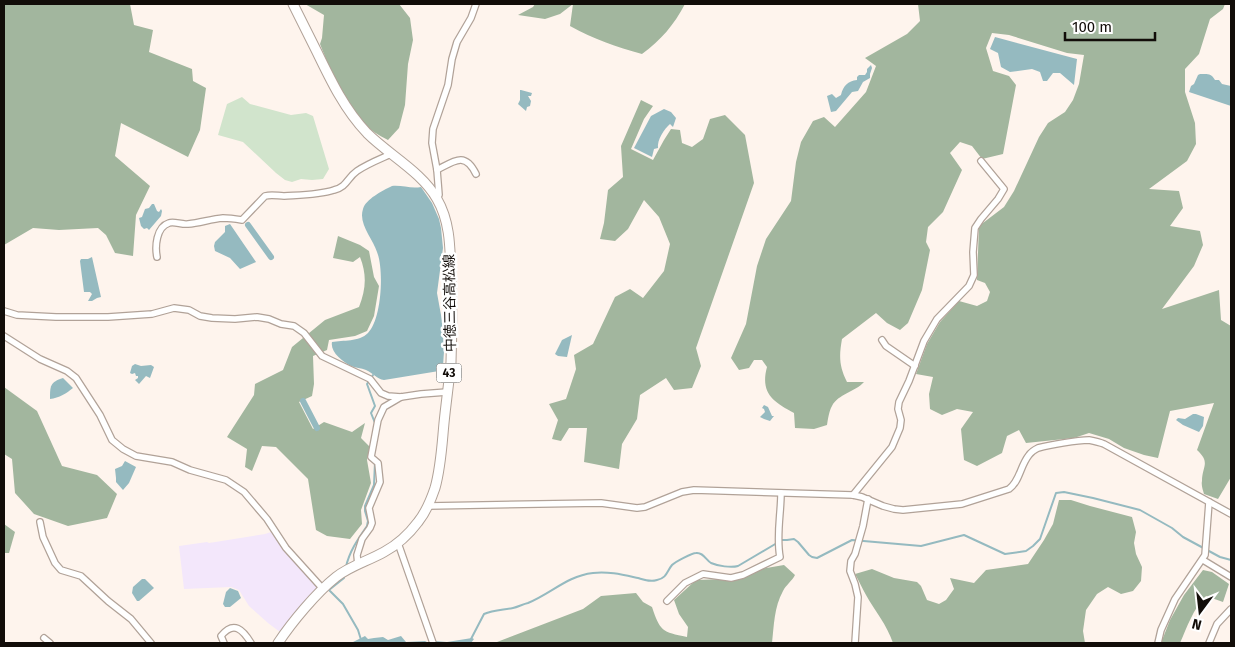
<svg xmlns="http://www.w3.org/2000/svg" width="1235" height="647" font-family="'Fira Sans','Noto Sans JP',sans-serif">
<rect width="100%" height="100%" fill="#fef4ed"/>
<!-- industrial -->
<path fill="#f3e7fb" d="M271 532 287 554 300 566 317 584 318 589 280 632 268 623 249 606 239 590 231 587 184 589 179 546 207 542 209 543 265 534Z"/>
<!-- green -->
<path fill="#d1e4cc" d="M242 97 250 104 291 115 306 113 313 116 329 169 323 179 312 180 301 179 292 182 285 180 276 173 243 142 218 135 227 104Z"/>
<!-- forest -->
<g fill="#a2b69e">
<path d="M4 4H130L134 25 153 30 149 52 192 69 193 81 206 88 200 130 188 157 121 123 115 156 150 186 136 215 133 256 115 253 106 235 98 228 59 230 33 228 4 245Z"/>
<path d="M305 4H399L410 18 413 40 408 64 405 105 399 128 388 140C349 122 335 81 320 44L322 38 324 15Z"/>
<path d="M535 4H685C674 25 661 40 642 54 616 47 594 39 570 26L573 4 560 14 545 19 518 15 533 7Z"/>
<path d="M918 4H1225L1223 9 1210 19 1199 54 1185 69V92L1195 123 1196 144 1187 161 1149 189 1179 191 1183 208 1170 226 1200 231 1203 245 1194 266 1162 309 1219 290 1221 320 1231 326V477L1218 499 1204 494C1203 490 1201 485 1202 481 1202 466 1211 463 1197 450L1214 403 1170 411 1158 458 1144 455 1124 448 1109 439 1089 433 1074 438 1026 443 1019 430 1007 436 1002 453 977 466 964 460 961 429 973 412 957 409 942 415 930 409 929 394 933 377 916 374 927 344 940 322 959 301 977 306 987 301 990 292 985 283 977 280 979 226 1004 207 1014 191 1039 137 1048 123 1065 112 1073 100 1079 84 1084 55 1067 53 1009 35 992 33 986 48 993 71 1009 76 1016 85 1003 154 982 159 972 146 960 142 950 153 962 170 943 212 928 227 926 242 930 250 922 290 908 323 900 330 887 323 876 313 842 339C839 356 839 366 847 382H864C855 392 838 394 832 406 829 411 828 419 827 425L814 429 795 428 794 413C773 402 760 393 767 367L762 360H754L749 368 739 370 731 358 746 324 757 266 766 239 791 201 796 162 801 142 813 121 824 117 835 127 866 92 876 66 865 58 907 34 920 21Z"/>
<path d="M641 100 653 106 644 119 631 149 653 160 664 140 671 129 680 130 682 143 692 147 703 139 710 119 725 115 745 135 754 183 696 348 701 366 692 388 674 390 666 378 640 395 637 419 622 444 619 469 584 462 587 428H569L561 441 552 439 558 420 549 404 566 399 576 369 574 355 593 344 615 297 630 289 643 298 664 271 670 244 659 217 644 200 628 229 615 241 600 239 604 223 608 190 623 177 621 146Z"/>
<path d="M338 236 360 245 369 251 374 277 379 286 374 316 367 331 355 336 329 340 327 350 313 356 314 384 312 396 299 402 313 429 324 422 352 432 365 423 361 438 370 447 367 460 371 483 361 510 362 524 350 539 327 536 316 530 308 479 276 447 262 446 252 471 245 467 247 449 227 437 254 395 255 384 283 370 292 347 325 320 359 307C366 289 367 275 360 257L353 262 333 258Z"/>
<path d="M4 387 37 411 62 466 97 475 117 494 107 518 68 526 34 514 15 493 12 459 4 454Z"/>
<path d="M1059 500H1071L1090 506 1132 517 1136 532 1134 543 1136 554 1142 567 1141 581 1133 591 1121 594 1108 587 1097 594 1086 610 1083 631 1085 643H893C887 625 875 611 866 595 862 588 859 581 855 574L872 569 894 578 917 582 921 586 927 600 939 604 946 600 954 589 950 578 974 583 986 570 1028 564 1044 540 1053 524Z"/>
<path d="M4 524 15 532 9 553H4Z"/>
<path d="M784 565 795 575C792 581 786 585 783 591 774 607 774 626 772 643H496L497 642 583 609 601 596 636 593 643 602 652 607C660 631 662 632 687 637L688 627 679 614 674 600 696 580 725 579 755 570Z"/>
<path d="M1203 570 1212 572 1229 584 1223 602 1206 596C1193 609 1187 627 1180 643H1161L1170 620 1184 595Z"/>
</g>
<!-- water -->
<g fill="#95bac0">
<path d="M995 37 1077 59 1074 85 1060 73H1053L1047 81H1043L1040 72 1032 69 1010 72 1001 67 998 53 990 49Z"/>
<path d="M871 65 872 68 870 74V78L863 82 858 91 852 92 836 111 831 112 827 96 832 94 836 98 841 95C843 86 848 81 857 80V77L859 75H865L867 72V69Z"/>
<path d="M1200 74C1208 74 1211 73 1215 80H1219L1222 84 1231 86V106L1189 92 1191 86 1194 84 1198 75Z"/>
<path d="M520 90H521L532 93 531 96H528L531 101 530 106 527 107 526 111 518 104 520 100Z"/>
<path d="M664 109 671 112 676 118 673 127 670 124C664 129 657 140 658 148L654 149 652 157 634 148 651 116Z"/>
<path d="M392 186C402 185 411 189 421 187L432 203 439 219 441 228 443 248 437 293 445 337 443 366 439 371 384 380C377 379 373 373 366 370 361 368 356 368 351 366 342 361 330 352 332 342 343 340 359 342 368 333 382 319 384 269 377 252 373 239 358 224 363 209 366 199 382 191 392 186Z"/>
<path d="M152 204H154L157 211 159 212 161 209 162 211 161 216 149 230 147 228 144 229 141 226 139 218 142 217 145 209 149 208Z"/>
<path d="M230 224 256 262 240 269 230 258 215 251 214 246 215 242 225 232V226Z"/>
<path d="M92 257 101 297 97 298 92 301H88L92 294 90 292H84L80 261 81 259H88Z"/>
<path d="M572 335 567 357 558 356 555 354 562 340Z"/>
<path d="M135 364 141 366 151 365 154 367 150 378 146 376 139 384 135 380 138 378V376H136L135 373 132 374 130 373 132 366Z"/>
<path d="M63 378 73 388C67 393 59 398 50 399 50 386 50 382 63 378Z"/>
<path d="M764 405 768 407 772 416H774L770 421 764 419 760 417 765 412 764 409 762 408Z"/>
<path d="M1193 414H1196L1204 417 1203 426 1199 432 1183 425 1176 420 1178 418 1185 419Z"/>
<path d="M125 461 136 467 129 483 123 490 116 482V478L115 469 122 466Z"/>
<path d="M142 579H145L154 588 139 601H137L132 593 133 587Z"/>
<path d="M230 588 238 591 241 598 230 607H225L223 604 226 592Z"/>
<path d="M365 636 368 639 374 638 383 637 388 640 401 636 406 642 425 641 429 643 435 641 447 642 472 638 474 639 471 643H351Z"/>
</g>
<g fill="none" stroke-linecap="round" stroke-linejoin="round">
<!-- stream -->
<g stroke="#95bac0" stroke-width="2">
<path d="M373 375 367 384 375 406 371 413 375 423"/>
<path d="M346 567C349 552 358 539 367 526L368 521 365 511V506L374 485 375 462"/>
<path d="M344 574V578L329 590 343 604 358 630 362 643"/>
<path d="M471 639 484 614C493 610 503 610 513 608 518 607 523 604 528 603 552 593 567 576 593 573 608 571 624 575 638 578 645 580 650 582 657 580 667 578 667 571 672 565 675 562 692 553 696 553 703 552 706 560 711 563 718 566 731 568 738 566L782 540H787L794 539 798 542 809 555 812 557 817 558 852 540 921 546 964 535 1005 554 1026 551 1033 546 1040 539 1056 493 1064 492 1093 498 1140 510 1172 528 1183 537 1220 557 1231 560"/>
</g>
<!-- canal -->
<g stroke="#95bac0" stroke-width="6">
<path d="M248 225 271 257"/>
<path d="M303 401 317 428"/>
</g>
<defs>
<g id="street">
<path d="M437 170C454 161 465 151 476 174"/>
<path d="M436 197 439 195 437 170 432 143 433 129 448 85 452 59 457 42 471 18 476 4"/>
<path d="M157 257C155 247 156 227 169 223 174 221 182 225 188 224 200 223 211 219 223 218 229 218 236 219 242 220L265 196C272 194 278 196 284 196 300 195 319 195 334 190 347 187 347 178 357 171 367 164 380 159 391 154"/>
<path d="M4 311 17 315 56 317H108L152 314 174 308 189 310 200 316 212 318 235 319 257 317 269 319 281 324 294 326 304 333 322 356 370 379 381 393 388 396 401 397 421 394 447 392"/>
<path d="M4 336 40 359 67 371 76 378 100 415 112 440 123 449 136 456 172 462 190 470 226 480 244 492 267 519 286 548 323 589"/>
<path d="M882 340 886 346 915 366"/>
<path d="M853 495 892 447 900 428 901 420 898 409 899 402 909 381 924 341 937 319 969 286 974 275 973 252 975 228 981 219 998 199 1004 189 981 161"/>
<path d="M428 506 601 503 637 508 645 507 682 492 694 490 853 495 862 497 883 506 894 509 903 510 962 504 1009 489C1020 481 1020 466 1029 455 1031 452 1034 450 1038 448 1050 445 1077 440 1089 440 1094 441 1099 442 1104 444L1231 514"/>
<path d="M40 522 43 537 55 563 61 570 81 576 108 601 131 619 151 643"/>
<path d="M398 543 433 643"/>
<path d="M1203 560 1231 577"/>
<path d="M358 565 357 555 362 539 370 528 372 523 369 508 380 482 378 463 371 457 378 420 384 407 401 397"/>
<path d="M667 601 685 583 703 574 731 578 743 575 780 557C776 536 781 514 781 493"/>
<path d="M44 638 50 643"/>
<path d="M224 643 221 636C234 620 243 630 251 643"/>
<path d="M855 643 858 597 855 584 850 571 851 561 855 554 863 526 868 499"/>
<path d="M1158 643 1161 630 1175 599 1205 555 1209 502"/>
<path d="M1209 643 1217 624 1231 609"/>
</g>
<path id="primary" d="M278 643C292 622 316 593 336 577 350 566 368 561 384 552 397 545 409 534 418 522 426 512 431 500 435 488 441 467 442 444 444 423 446 403 449 382 451 362 452 334 452 305 451 277 450 251 451 223 437 199 422 172 389 155 367 133 345 110 331 81 317 52 309 36 301 20 293 4"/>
</defs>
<!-- street casing -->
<use href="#street" stroke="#b1a298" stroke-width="8"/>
<!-- primary casing -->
<use href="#primary" stroke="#b1a298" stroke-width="11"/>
<!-- street -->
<use href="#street" stroke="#fff" stroke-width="5.5"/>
<!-- primary -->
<use href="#primary" stroke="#fff" stroke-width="9"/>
</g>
<g text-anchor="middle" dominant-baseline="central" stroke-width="5" stroke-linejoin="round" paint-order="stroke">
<!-- shield labels -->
<rect fill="#fff" stroke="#595653" stroke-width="1" x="436.5" y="363.5" width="25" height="19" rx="4"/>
<g font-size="12" font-weight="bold" fill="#120d09">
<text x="449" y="373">43</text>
</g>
<!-- street labels -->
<g font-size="14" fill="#120d09" stroke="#fff">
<text transform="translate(450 303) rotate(-91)">中徳三谷高松線</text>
</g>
</g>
<!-- border -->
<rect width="1235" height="647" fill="none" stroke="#120d09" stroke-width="10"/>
<!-- north arrow -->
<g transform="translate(1200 612) rotate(195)" stroke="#ffffff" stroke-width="4" paint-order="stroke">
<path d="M0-4L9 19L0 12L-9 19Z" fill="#120d09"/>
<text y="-8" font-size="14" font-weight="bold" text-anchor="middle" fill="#120d09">N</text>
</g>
<!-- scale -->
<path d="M1065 32v8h90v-8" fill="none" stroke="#120d09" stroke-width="2.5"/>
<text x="1072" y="32" font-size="15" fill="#120d09" stroke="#ffffff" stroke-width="4" paint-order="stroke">100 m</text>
</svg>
